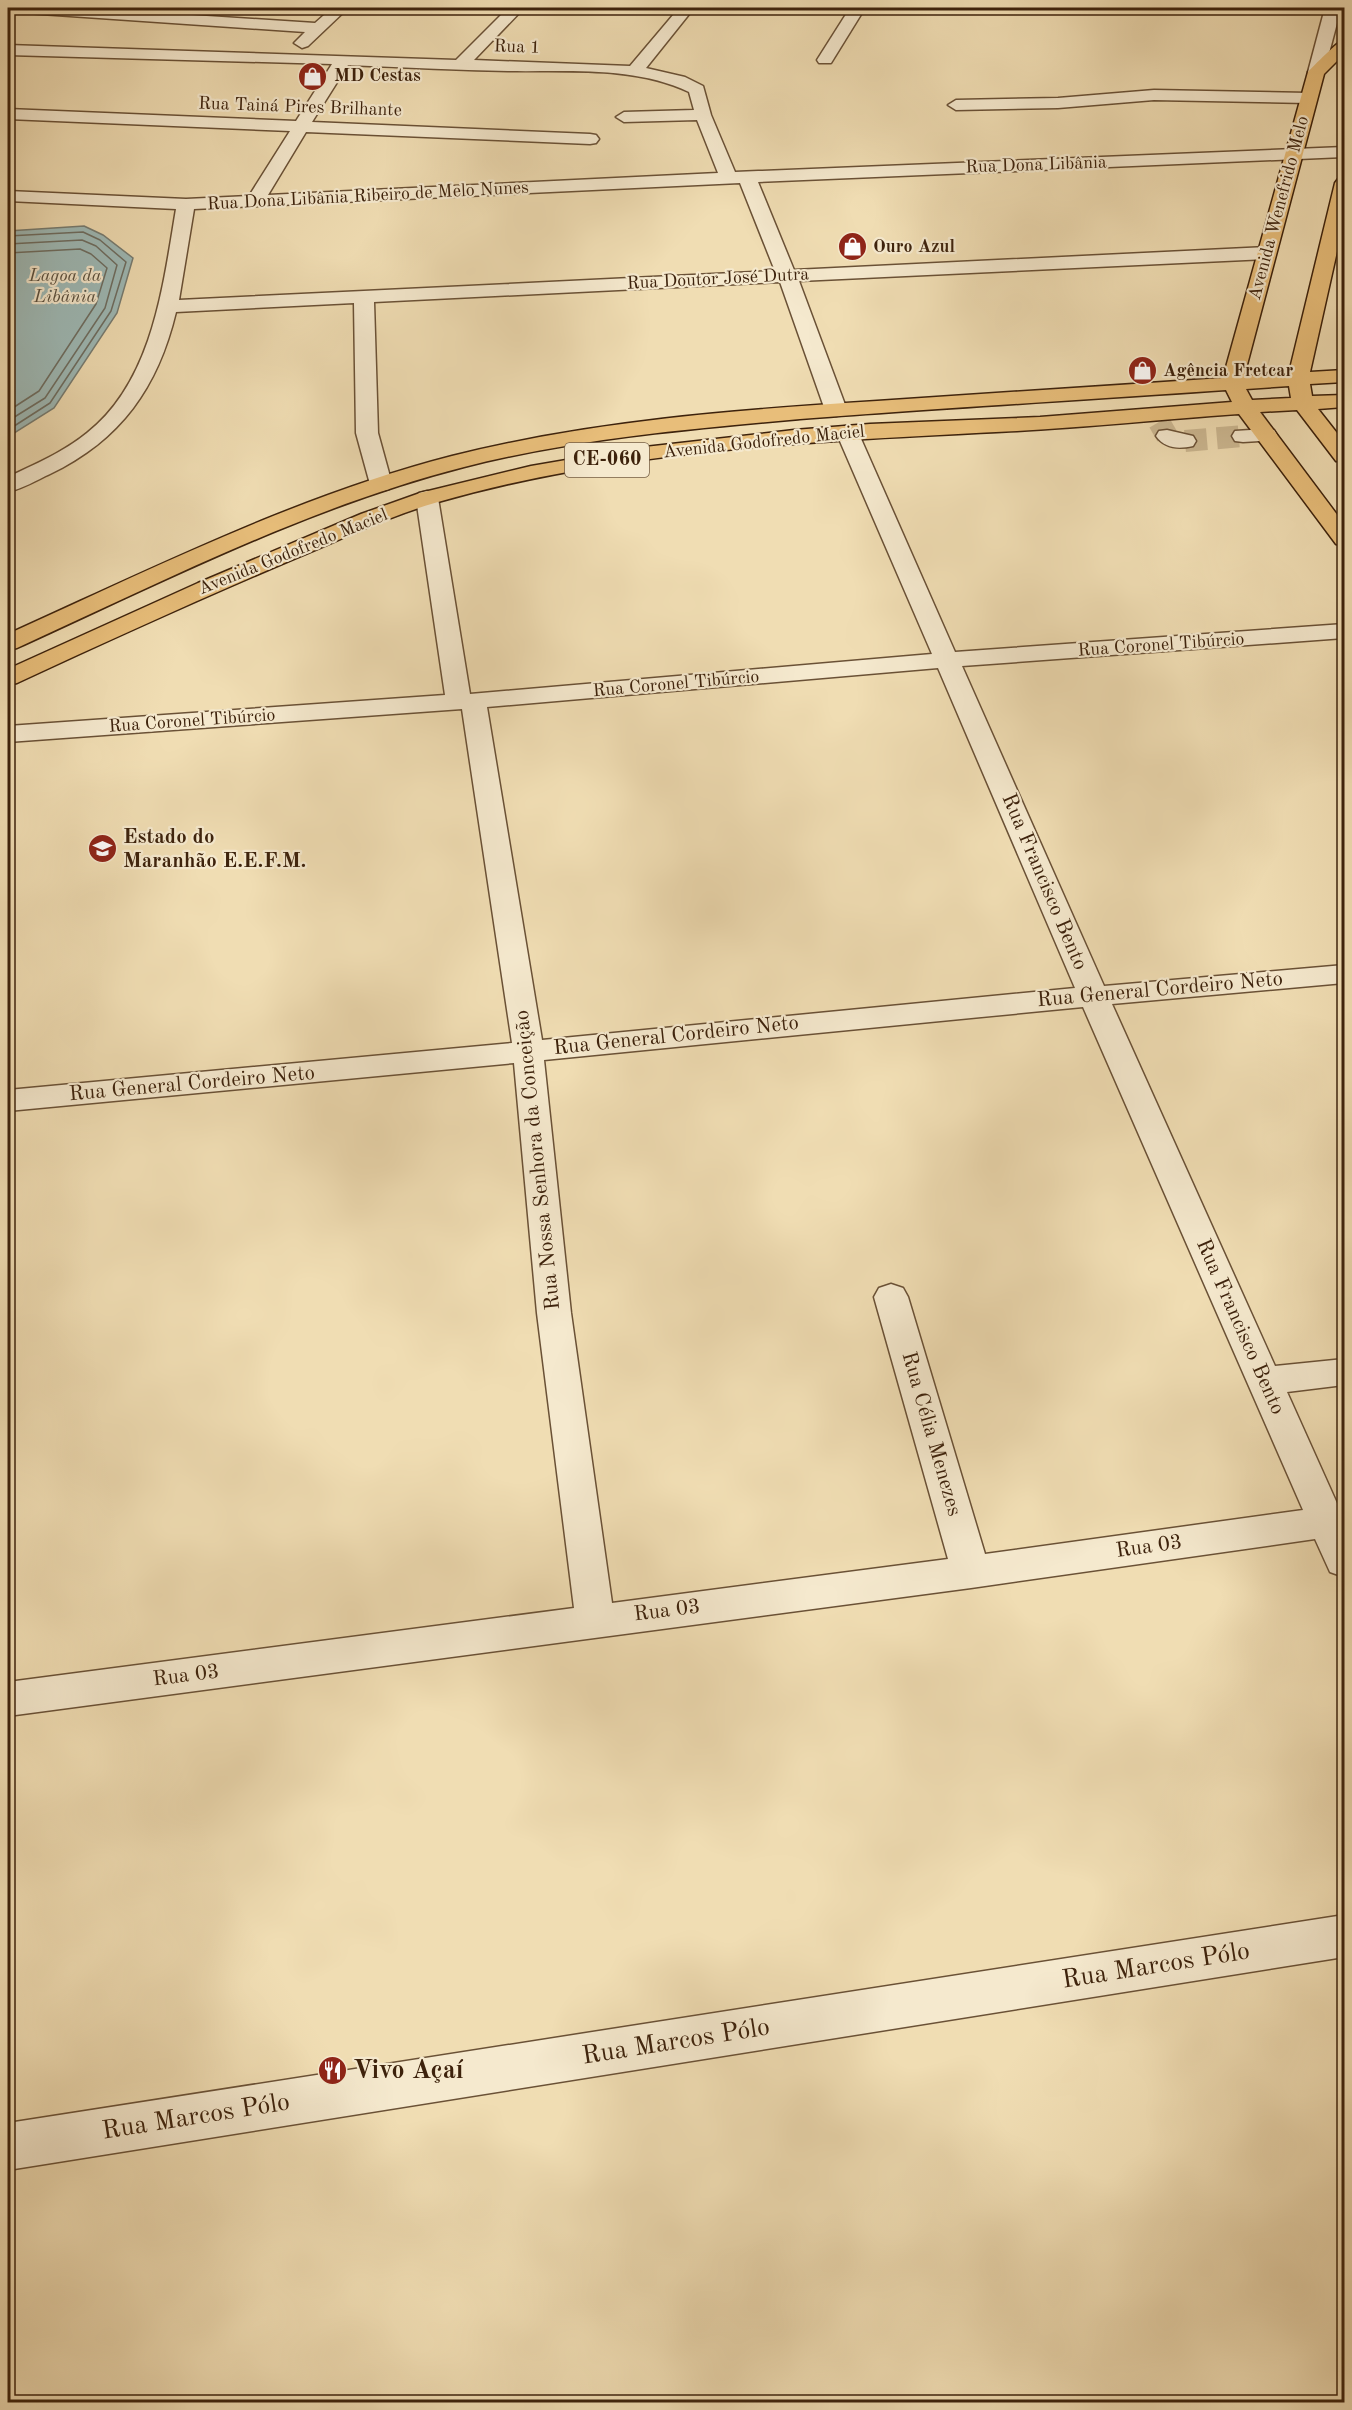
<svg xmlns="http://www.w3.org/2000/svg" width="1352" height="2410" font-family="'Old Standard TT',serif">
<rect width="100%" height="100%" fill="#f0ddb3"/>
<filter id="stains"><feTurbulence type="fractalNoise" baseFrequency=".00333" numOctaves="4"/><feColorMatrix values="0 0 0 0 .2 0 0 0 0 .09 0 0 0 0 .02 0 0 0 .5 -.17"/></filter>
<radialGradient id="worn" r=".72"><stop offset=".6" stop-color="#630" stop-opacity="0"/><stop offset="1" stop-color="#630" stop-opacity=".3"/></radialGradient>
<!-- water -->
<path fill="#9ebab7" stroke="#777d73" stroke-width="1.5" d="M84 226 103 235 133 258 117 313 54 408 8 437V231Z"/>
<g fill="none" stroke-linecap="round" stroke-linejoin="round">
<!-- shore -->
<g stroke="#6e6e62" stroke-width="1.5">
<path d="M8 236 83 232 100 240 126 262 111 311 50 403 8 430"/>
<path d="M8 244 82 240 96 246 117 265 105 308 45 398 8 421"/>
<path d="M8 253 80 249 91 254 107 268 96 304 39 391 8 411"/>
</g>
<!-- minor-tunnel -->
<g stroke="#ccb892" stroke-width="22" stroke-dasharray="22 10" stroke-linecap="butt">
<path d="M1159 422 1167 436"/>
<path d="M1185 441 1243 436"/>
</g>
<defs>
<g id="minor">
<path d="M18 8H85L315 23 332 8H348L308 46 302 48 294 43 305 32 26 13Z"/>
<path d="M508 8H524L474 60 630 66 679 8H694L646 68 685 77 703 86 711 115 735 172 1344 147V157L758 182 794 270 1267 247 1274 249 1276 253 1274 257 1267 259 799 281 847 410 843 414 836 416 829 414 825 410 780 282 374 302 378 433 392 484 389 489 381 491 373 489 370 484 356 433 354 303 176 312C158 387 121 440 50 474 37 480 22 489 8 492V477C35 464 64 452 87 433 153 381 163 286 176 209L8 201V191L186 199 249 196 290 131 8 119V109L296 121 332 64 8 55V45L456 60ZM348 65C401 67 455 70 508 71 567 72 635 66 689 92L694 110 624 112 616 117 624 122 697 120 718 173 268 195 306 132 590 144 596 143 599 139 596 135 590 134 312 122ZM740 183 775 271 179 300 194 209Z"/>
<path d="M850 8H865L831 63H819L817 60Z"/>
<path d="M1325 8H1341L1324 72 1316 77 1308 72Z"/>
<path d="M1154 90 1308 93 1316 98 1308 103 1154 100 1058 108 956 110 948 105 956 100 1058 98Z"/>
<path d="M847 426 855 427 858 432 955 652 1344 624V638L962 666 1104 986 1344 965V983L1112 1004 1275 1366 1344 1359V1385L1287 1392 1344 1519V1577L1330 1572 1315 1539 971 1588 8 1716V1682L574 1608 537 1313 514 1063 8 1111V1090L512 1043 462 709 8 742V726L445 695 416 498 419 493 427 491 435 493 438 498 470 694 932 654 836 432 839 427ZM938 668 1075 988 542 1040 487 707ZM1083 1007 1303 1510 985 1554 908 1297 903 1288 891 1284 879 1288 874 1297 948 1559 612 1603 571 1313 544 1060Z"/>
<path d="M1266 429 1274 430 1277 435 1274 440 1243 442 1235 441 1232 436 1235 431Z"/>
<path d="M1167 430 1193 436 1196 441 1193 446C1179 449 1165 449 1156 436L1159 431Z"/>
<path d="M1344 1915V1957L8 2170V2123Z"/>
</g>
<path id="major" d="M1344 39V54L1324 74 1244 376 1289 373 1335 183 1338 179 1344 178V220L1310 372 1344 370V382L1310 384 1312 396 1344 395V407L1318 409 1344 442V462L1336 461 1297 410 1260 412 1344 524V546L1336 544 1239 414C1165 419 1091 427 1017 431 823 441 626 448 438 502 389 516 342 539 296 558 202 598 109 640 17 683L8 685V669L198 583 361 514 420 493 531 466 636 448 794 430 870 424 1040 417 1232 402 1226 390C1084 400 941 408 800 419 688 429 573 439 464 467 308 507 162 582 17 648L8 650V634C152 569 297 496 452 456 590 421 735 410 877 401 992 393 1108 386 1223 378L1308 72C1312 67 1340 40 1344 39ZM1289 386 1291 398 1252 400 1246 389Z"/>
</defs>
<!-- minor casing -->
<use href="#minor" stroke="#6a5136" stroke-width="3"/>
<!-- major casing -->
<use href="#major" stroke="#3d220c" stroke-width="3"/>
<!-- minor -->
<use href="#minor" fill="#f5e9ce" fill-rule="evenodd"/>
<!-- major -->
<use href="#major" fill="#e8be7a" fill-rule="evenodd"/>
</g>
<!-- icons -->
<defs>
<symbol id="shop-disc" viewBox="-11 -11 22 22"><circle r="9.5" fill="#8f2418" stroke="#f5e9ce"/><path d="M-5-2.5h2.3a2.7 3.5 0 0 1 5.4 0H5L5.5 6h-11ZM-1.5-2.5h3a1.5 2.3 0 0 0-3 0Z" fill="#fff"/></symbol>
<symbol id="school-disc" viewBox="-11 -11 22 22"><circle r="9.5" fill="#8f2418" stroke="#f5e9ce"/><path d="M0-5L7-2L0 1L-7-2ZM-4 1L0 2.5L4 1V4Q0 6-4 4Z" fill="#fff"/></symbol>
<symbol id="restaurant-disc" viewBox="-11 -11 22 22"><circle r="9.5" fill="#8f2418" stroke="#f5e9ce"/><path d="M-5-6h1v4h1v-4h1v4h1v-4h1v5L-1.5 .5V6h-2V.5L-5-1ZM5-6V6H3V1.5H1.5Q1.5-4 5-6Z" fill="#fff"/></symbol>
</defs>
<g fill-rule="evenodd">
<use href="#shop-disc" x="296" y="60" width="33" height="33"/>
<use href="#shop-disc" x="836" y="230" width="33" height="33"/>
<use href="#shop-disc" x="1126" y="354" width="33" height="33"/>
<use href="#school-disc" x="86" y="832" width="33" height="33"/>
<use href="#restaurant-disc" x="316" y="2054" width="33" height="33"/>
</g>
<g text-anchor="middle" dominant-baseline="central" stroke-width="4.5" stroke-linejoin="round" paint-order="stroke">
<!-- far-street labels -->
<g font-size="18" fill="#3d220c" stroke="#f5e9ce">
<text transform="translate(517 47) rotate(2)">Rua 1</text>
<text transform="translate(300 107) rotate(2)">Rua Tainá Pires Brilhante</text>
<text transform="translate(1036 165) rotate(-2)">Rua Dona Libânia</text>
<text transform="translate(368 196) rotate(-3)">Rua Dona Libânia Ribeiro de Melo Nunes</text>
<text transform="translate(1279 208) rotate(-75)">Avenida Wenefrido Melo</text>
<text transform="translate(718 279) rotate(-3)">Rua Doutor José Dutra</text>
<text transform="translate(764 442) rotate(-6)">Avenida Godofredo Maciel</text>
<text transform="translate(293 552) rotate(-22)">Avenida Godofredo Maciel</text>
<text transform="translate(1161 645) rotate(-4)">Rua Coronel Tibúrcio</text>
<text transform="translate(676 684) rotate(-5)">Rua Coronel Tibúrcio</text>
<text transform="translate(192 721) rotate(-4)">Rua Coronel Tibúrcio</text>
</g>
<!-- far-poi labels -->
<g font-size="18" font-weight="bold" fill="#3d220c" stroke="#f5e9ce" text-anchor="start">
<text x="334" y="76">MD Cestas</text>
<text x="873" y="247">Ouro Azul</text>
<text x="1163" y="371">Agência Fretcar</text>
</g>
<!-- far-water labels -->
<g font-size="18" font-style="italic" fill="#5a503f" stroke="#f5e9ce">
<text x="65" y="276">Lagoa da<tspan x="65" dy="21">Libânia</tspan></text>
</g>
<!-- shield labels -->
<rect fill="#f5e9ce" stroke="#745e46" stroke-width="1.5" x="565" y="443" width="84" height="34" rx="4.5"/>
<g font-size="20" font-weight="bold" fill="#3d220c">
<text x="607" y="460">CE-060</text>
</g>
<!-- poi labels -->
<g font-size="21" font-weight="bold" fill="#3d220c" stroke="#f5e9ce" text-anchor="start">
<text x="123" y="837">Estado do<tspan x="123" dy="24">Maranhão E.E.F.M.</tspan></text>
</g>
<!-- street labels -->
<g font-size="21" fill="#3d220c" stroke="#f5e9ce">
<text transform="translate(1044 882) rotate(67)">Rua Francisco Bento</text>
<text transform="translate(1160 990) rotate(-5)">Rua General Cordeiro Neto</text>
<text transform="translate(676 1036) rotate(-6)">Rua General Cordeiro Neto</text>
<text transform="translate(192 1084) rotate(-5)">Rua General Cordeiro Neto</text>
<text transform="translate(538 1160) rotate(-96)">Rua Nossa Senhora da Conceição</text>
<text transform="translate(1240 1327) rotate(66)">Rua Francisco Bento</text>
<text transform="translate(931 1434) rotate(74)">Rua Célia Menezes</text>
<text transform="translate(1149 1547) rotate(-8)">Rua 03</text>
<text transform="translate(667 1611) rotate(-7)">Rua 03</text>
<text transform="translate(186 1676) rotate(-7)">Rua 03</text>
</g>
<!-- near-street labels -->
<g font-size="26" fill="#3d220c" stroke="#f5e9ce">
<text transform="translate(1156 1966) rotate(-9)">Rua Marcos Pólo</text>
<text transform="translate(676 2042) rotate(-9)">Rua Marcos Pólo</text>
<text transform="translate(196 2117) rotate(-9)">Rua Marcos Pólo</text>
</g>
<!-- near-poi labels -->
<g font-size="26" font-weight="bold" fill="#3d220c" stroke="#f5e9ce" text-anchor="start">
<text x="353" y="2071">Vivo Açaí</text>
</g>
</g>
<!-- margin -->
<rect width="1352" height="2410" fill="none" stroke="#f0ddb3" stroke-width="30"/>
<rect x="9" y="9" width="1334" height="2392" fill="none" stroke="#3d220c" stroke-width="3"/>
<rect x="15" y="15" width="1322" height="2380" fill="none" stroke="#3d220c" stroke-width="1.5"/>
<rect width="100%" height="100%" filter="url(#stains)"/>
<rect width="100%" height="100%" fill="url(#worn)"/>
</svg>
